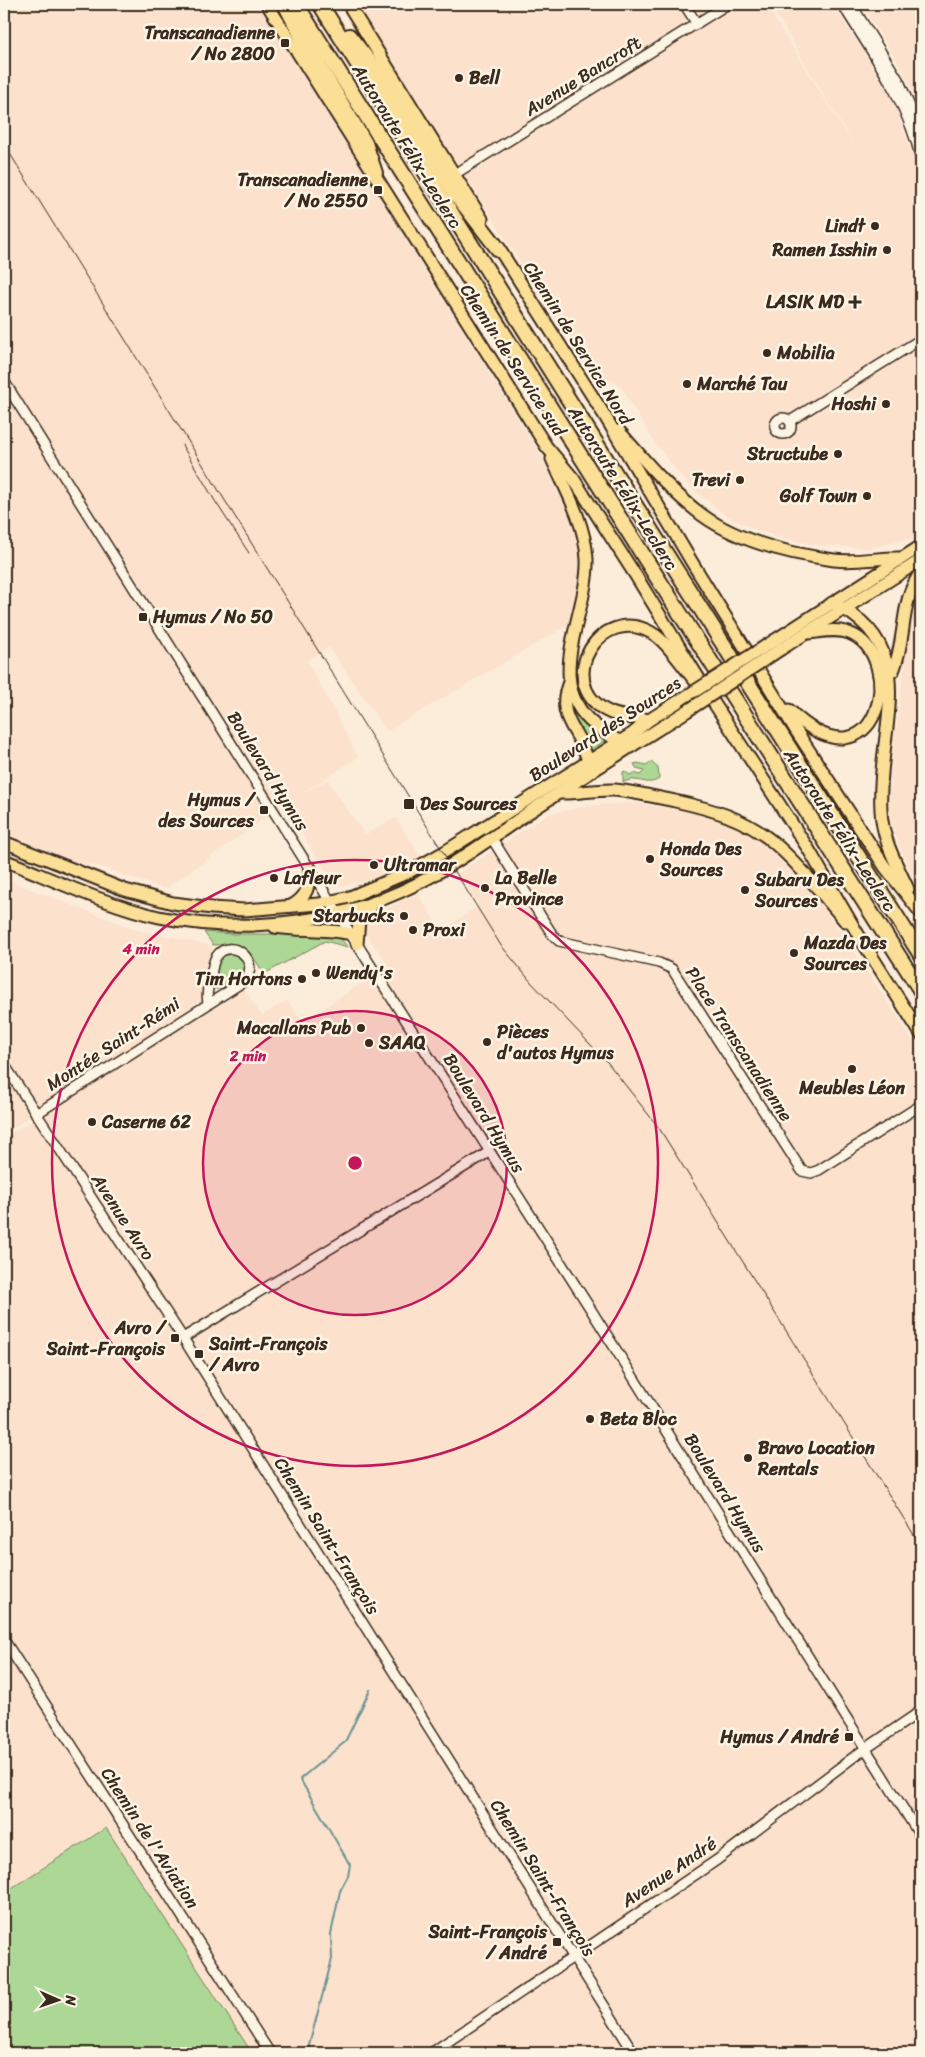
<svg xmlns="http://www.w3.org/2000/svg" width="925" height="2057" font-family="Sriracha,sans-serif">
<rect width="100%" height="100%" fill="#fcecda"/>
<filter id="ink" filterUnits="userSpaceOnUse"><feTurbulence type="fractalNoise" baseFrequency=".02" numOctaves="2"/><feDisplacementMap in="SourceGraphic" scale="10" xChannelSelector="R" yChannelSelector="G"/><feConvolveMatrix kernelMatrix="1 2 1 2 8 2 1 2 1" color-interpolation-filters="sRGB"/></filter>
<g filter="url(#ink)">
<!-- built -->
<g fill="#fce1cc">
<path d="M4 4H258L542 457 573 523 580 549 581 569 571 623 387 731 329 647 307 660 358 757 296 797 327 780 365 835 396 818 420 856 369 880 343 886 334 883 283 805 165 889 105 868 74 861 4 832Z"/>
<path d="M356 4H765L864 162 770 4H833L892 98 913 158 921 201V536L867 548 819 545 785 539 754 529 726 515 690 487 655 443 623 390 614 380 596 381Z"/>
<path d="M861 4H921V108L903 70Z"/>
<path d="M921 583V890L909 868 894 832 889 811 892 763 913 600Z"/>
<path d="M636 803 707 815 733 824 764 844 806 887 846 939 921 1053V2053H252L106 1828 10 1889 4 1880V1138L243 988 262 1016 287 1000 302 1022 389 966 366 933 364 922 366 918 418 894 441 931 479 906 459 873 548 814 594 805Z"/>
<path d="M4 879 136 930 212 946 203 998 4 1134Z"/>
</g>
<!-- green -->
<g fill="#add795" stroke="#74805a">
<path d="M567 698 580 719 606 740 590 751 573 720Z"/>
<path d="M651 762 658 768 659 779C650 785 645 781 635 780 631 779 627 781 623 782V772L624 771 630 775 634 773 640 775 644 771 637 769 634 764 638 763 646 765Z"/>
<path d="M204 932 234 934H324L339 937 348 947 325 941 264 974C249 949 244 943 213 945Z"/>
<path d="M226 954H238C240 956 244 960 245 963 250 975 224 990 215 989L213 986 217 961Z"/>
<path d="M106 1828 252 2053H4V1880L10 1889Z"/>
</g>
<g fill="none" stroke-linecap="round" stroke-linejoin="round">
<!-- stream -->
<path stroke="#6b9594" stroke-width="2" d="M307 2053 332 1959 331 1934 340 1891 348 1876 350 1865 300 1779 345 1742 370 1690"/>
<defs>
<g id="minor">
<path d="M684 4 697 24"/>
<path d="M842 4C873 54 908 102 921 160"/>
<path d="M851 4 899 81 921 132"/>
<path d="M455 174 728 4"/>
<path d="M4 381 357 944 588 1305 921 1837"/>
<circle cx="783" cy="426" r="8"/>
<path d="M790 421 921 339"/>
<path d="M491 837 552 934 559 941 659 963 672 969 802 1171 811 1173 819 1170 921 1105"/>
<path d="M4 1064 183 1338 634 2053"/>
<path d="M36 1114 243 982C264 961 230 935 216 957 213 962 212 969 211 976 208 985 206 993 208 1003"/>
<path d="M183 1338 489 1152"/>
<path d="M4 1640 270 2053"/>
<path d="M431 2053 717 1860 855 1756 921 1711"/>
</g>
<g id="major">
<path d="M267 4 546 446 573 478 636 576 712 700 809 850 859 936 921 1034"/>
<path d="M348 4 482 219"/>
<path d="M496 244 603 413 693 564 797 732 885 867 921 913"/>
<path d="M619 431C645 461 671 492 702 515 738 541 790 554 834 560 857 563 880 557 902 558"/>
<path d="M552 459C566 490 585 523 587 559 589 615 540 683 596 726 606 733 614 740 625 743"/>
<path d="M832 603C925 645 876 730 881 810 882 839 896 863 908 889"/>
<path d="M775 640 921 546"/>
<path d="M781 649 921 560"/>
<path d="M893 671C907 638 899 602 921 572"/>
<path d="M569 682C554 720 581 729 588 762"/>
<path d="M789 710C879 797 908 656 849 633 836 628 820 632 807 633"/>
<path d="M649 720C634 717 618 718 605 710 554 680 601 603 652 633 667 641 685 670 698 684"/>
<path d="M558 793C577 794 595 789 615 790 635 792 655 797 675 801 711 809 744 818 773 842 800 865 822 894 845 921"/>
<path d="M4 842 125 890 173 903 212 908 244 910 319 904 350 897 409 872 446 851 632 734 649 720 695 691"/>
<path d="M4 860C52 879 109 906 159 917 250 936 349 922 430 877 465 858 498 833 531 811 582 777 635 744 687 711"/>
<path d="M291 906C308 897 309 886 310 868"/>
<path d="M275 927C300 931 326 928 351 934"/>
<path d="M357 944 359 920 371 906"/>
</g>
<g id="highway">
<path d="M285 4 307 46 365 143 375 173"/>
<path d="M296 4 660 582 921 991"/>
<path d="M320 4 650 529 921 955"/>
<path d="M349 36 379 74 455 193 499 250"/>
</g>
</defs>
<!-- minor casing -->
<use href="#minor" stroke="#3b2a1e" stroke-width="12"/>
<!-- major casing -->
<use href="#major" stroke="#3b2a1e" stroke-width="15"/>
<!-- highway casing -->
<use href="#highway" stroke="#3b2a1e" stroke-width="18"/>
<!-- minor -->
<use href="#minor" stroke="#fcf5e5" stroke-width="9"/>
<!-- major -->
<use href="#major" stroke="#fbdf96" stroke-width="11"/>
<!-- highway -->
<use href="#highway" stroke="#fbdf96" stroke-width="14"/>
<!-- tram -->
<g stroke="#3b2a1e" stroke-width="1">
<path d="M4 144 500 944 531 982 608 1063 659 1128 921 1546"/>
<path d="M182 445 215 501 249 553"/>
</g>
<defs>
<g id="major-bridge">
<path d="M695 691 775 640"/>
<path d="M687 711 781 649"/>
</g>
</defs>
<!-- major-bridge casing -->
<use href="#major-bridge" stroke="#3b2a1e" stroke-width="15" stroke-linecap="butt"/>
<!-- major-bridge -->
<use href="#major-bridge" stroke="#fbdf96" stroke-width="11"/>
</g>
</g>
<!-- distance rings -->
<circle cx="355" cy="1163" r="152" fill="#c2185b" fill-opacity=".12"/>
<g fill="none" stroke="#c2185b" stroke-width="2.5">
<circle cx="355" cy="1163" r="152"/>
<circle cx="355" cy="1163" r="303"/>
</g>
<!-- markers -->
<g fill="#3b2a1e" stroke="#fcf5e5" stroke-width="2">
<rect x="280" y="38" width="10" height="10" rx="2.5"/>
<circle cx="459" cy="78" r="5"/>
<rect x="373" y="185" width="10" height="10" rx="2.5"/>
<circle cx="875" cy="226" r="5"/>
<circle cx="887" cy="250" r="5"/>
<path d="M852.5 294.5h5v5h5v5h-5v5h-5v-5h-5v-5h5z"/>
<circle cx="767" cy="353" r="5"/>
<circle cx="687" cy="384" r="5"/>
<circle cx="886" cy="404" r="5"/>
<circle cx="838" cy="454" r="5"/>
<circle cx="740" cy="480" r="5"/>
<circle cx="867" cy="496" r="5"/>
<rect x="138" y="612" width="10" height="10" rx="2.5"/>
<rect x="403" y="798" width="12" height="12" rx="2.5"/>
<rect x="259" y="805" width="10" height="10" rx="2.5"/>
<circle cx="650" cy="859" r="5"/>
<circle cx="374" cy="865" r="5"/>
<circle cx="274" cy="878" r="5"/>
<circle cx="485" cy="888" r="5"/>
<circle cx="745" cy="890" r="5"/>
<circle cx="404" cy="916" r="5"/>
<circle cx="413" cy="930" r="5"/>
<circle cx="794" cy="953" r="5"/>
<circle cx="316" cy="973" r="5"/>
<circle cx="302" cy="979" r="5"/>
<circle cx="361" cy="1028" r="5"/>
<circle cx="487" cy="1042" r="5"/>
<circle cx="369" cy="1043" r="5"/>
<circle cx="852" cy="1069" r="5"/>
<circle cx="92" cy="1122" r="5"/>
<rect x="170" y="1333" width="10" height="10" rx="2.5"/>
<rect x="194" y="1349" width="10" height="10" rx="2.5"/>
<circle cx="590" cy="1419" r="5"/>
<circle cx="748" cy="1458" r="5"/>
<rect x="844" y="1732" width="10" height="10" rx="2.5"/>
<rect x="552" y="1937" width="10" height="10" rx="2.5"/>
</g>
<g text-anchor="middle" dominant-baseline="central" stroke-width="5" stroke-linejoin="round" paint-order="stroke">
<!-- poi labels -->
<g font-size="18" font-weight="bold" fill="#3b2a1e" stroke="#fcf5e5" text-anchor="start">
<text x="275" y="33" text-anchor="end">Transcanadienne<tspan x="275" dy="21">/ No 2800</tspan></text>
<text x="469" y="78">Bell</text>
<text x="368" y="180" text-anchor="end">Transcanadienne<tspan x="368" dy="21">/ No 2550</tspan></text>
<text x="865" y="226" text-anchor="end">Lindt</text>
<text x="877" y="250" text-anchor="end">Ramen Isshin</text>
<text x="844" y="302" text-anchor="end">LASIK MD</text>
<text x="777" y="353">Mobilia</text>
<text x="697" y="384">Marché Tau</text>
<text x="876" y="404" text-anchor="end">Hoshi</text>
<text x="828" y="454" text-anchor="end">Structube</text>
<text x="730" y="480" text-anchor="end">Trevi</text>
<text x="857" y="496" text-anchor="end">Golf Town</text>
<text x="153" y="617">Hymus / No 50</text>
<text x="254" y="800" text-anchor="end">Hymus /<tspan x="254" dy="21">des Sources</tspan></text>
<text x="420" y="804">Des Sources</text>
<text x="660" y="849">Honda Des<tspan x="660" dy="21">Sources</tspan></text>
<text x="384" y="865">Ultramar</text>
<text x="284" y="878">Lafleur</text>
<text x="495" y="878">La Belle<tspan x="495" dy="21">Province</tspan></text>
<text x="755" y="880">Subaru Des<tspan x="755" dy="21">Sources</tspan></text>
<text x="394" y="916" text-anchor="end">Starbucks</text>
<text x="423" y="930">Proxi</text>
<text x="804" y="943">Mazda Des<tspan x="804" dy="21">Sources</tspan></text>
<text x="326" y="973">Wendy's</text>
<text x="292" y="979" text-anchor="end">Tim Hortons</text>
<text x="351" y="1028" text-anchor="end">Macallans Pub</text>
<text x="497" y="1032">Pièces<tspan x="497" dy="21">d'autos Hymus</tspan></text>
<text x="379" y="1043">SAAQ</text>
<text x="852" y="1088" text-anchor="middle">Meubles Léon</text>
<text x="102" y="1122">Caserne 62</text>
<text x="165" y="1328" text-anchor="end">Avro /<tspan x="165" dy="21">Saint-François</tspan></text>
<text x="209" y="1344">Saint-François<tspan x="209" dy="21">/ Avro</tspan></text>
<text x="600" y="1419">Beta Bloc</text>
<text x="758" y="1448">Bravo Location<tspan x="758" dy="21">Rentals</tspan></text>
<text x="839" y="1737" text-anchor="end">Hymus / André</text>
<text x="547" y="1932" text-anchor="end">Saint-François<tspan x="547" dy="21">/ André</tspan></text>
</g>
<!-- street labels -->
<g font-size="18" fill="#3b2a1e" stroke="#fcf5e5">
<text transform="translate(583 76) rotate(-32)">Avenue Bancroft</text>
<text transform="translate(407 146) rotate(58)">Autoroute Félix-Leclerc</text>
<text transform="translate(578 343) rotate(58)">Chemin de Service Nord</text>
<text transform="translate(513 360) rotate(57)">Chemin de Service sud</text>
<text transform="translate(623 488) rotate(58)">Autoroute Félix-Leclerc</text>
<text transform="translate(605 729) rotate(-33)">Boulevard des Sources</text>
<text transform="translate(268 771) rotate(58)">Boulevard Hymus</text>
<text transform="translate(840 830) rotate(57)">Autoroute Félix-Leclerc</text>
<text transform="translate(113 1044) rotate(-33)">Montée Saint-Rémi</text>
<text transform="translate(739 1044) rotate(57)">Place Transcanadienne</text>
<text transform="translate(484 1113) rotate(58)">Boulevard Hymus</text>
<text transform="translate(123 1217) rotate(57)">Avenue Avro</text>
<text transform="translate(725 1493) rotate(58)">Boulevard Hymus</text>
<text transform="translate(327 1536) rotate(58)">Chemin Saint-François</text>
<text transform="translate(150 1838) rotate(57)">Chemin de l'Aviation</text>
<text transform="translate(669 1872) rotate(-34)">Avenue André</text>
<text transform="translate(543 1878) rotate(58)">Chemin Saint-François</text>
</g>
</g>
<circle cx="355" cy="1163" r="8" fill="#c2185b" stroke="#fcf5e5" stroke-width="2.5"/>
<g font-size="15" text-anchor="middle" font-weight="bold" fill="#c2185b" stroke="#fcf5e5" stroke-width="5" stroke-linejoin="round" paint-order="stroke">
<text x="141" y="954">4 min</text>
<text x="248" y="1061">2 min</text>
</g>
<!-- margin -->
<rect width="925" height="2057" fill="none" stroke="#fcf5e5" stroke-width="20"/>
<rect x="10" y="10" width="905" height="2037" fill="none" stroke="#3b2a1e" stroke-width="2" filter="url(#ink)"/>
<!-- north arrow -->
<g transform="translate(58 2000) rotate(92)" stroke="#fcf5e5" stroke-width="4" paint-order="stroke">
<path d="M0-4L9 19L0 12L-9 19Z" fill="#3b2a1e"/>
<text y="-8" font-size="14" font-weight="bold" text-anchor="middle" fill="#3b2a1e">N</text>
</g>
</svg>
